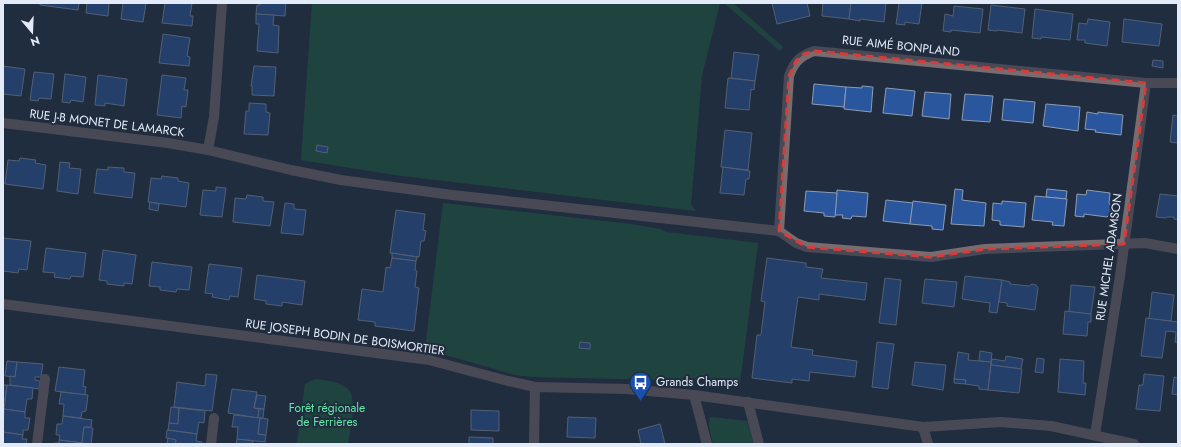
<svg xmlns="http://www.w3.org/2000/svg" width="1181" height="447" font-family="Jost,sans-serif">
<rect width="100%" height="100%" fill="#212d3f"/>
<!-- green -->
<g fill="#1e6142">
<path d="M312 3H720L702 75 691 204 696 211 395 175 301 160Z"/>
<path d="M724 3H733L783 47 780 51Z"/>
<path d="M443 203 631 224 660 229 666 232 758 243 740 383H734L727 386 709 385V380L683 377V382L634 378 626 379 532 377 515 375 425 349Z"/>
<path d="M315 379C325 380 340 382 348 389 358 399 350 431 348 444H297L305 384Z"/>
<path d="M710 417 747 421 754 444H713L709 426Z"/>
</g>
<!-- building -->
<g fill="#29569d" stroke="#8d9cb3">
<path d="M40 3H79L78 10 40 5Z"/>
<path d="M87 3H109L108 16 86 13Z"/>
<path d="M123 3H146L143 22 121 19Z"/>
<path d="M165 3H192L190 16H193L192 26 162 23Z"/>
<path d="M260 3H286L285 16 256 14 257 5H260Z"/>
<path d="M772 3H807L810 16 777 24Z"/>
<path d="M823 3H851L849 19 822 16Z"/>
<path d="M851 3H886L884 22 860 19V21L849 19Z"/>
<path d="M899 3H922L919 24 905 22V25L896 24Z"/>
<path d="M991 5 1025 9 1022 33 997 30V31L988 30Z"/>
<path d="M954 6 983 9 980 33 951 30V32L943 31 945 14 953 16Z"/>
<path d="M1035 9 1073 14 1070 40 1041 37V39L1032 38Z"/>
<path d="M256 14 274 15 273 25 279 26 278 53 257 51 259 24H256Z"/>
<path d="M1088 19 1110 22 1107 46 1085 43V40H1077L1079 23 1087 24Z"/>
<path d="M1124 19 1162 24 1159 46 1122 42Z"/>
<path d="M163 34 190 38 187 56 190 57 189 66 159 63Z"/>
<path d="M734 52 759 55 755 81 731 78Z"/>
<path d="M1153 60 1163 61V68L1152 66Z"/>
<path d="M3 66 25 69 21 96 3 94Z"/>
<path d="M254 66 276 67 274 96 252 95V86H251Z"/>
<path d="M34 72 54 74 51 99 39 98 38 101 30 100Z"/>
<path d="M65 74 86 77 83 102 71 100 70 103 62 102Z"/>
<path d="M98 75 127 79 124 106 105 103V106L95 105Z"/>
<path d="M162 75 186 78 184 90H188L186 107 182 106 181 118 157 115Z"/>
<path d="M728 78 755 81 754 90 751 89 749 110 725 108Z"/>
<path d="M814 84 846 87 844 107 812 104Z"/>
<path d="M862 86 873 87 871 112 844 109 846 87 862 88Z"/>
<path d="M886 88 915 91 912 116 883 113Z"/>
<path d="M925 92 951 94 949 119 922 116Z"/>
<path d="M965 94 993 96 990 122 962 120Z"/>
<path d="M1004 99 1035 102 1033 123 1002 120Z"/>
<path d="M249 103 266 104V112L270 113 268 135 244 134 246 111H249Z"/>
<path d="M1046 104 1080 107 1078 131 1043 126Z"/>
<path d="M1087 112 1098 114V112L1123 115 1121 135 1095 132 1096 130 1085 129Z"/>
<path d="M1173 115 1178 116V143L1170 142Z"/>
<path d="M725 130 752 133 748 170 721 167Z"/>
<path d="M317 145 328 147 327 153 316 151Z"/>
<path d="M20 158 36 160 35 163 46 165 43 189 5 184 8 160 19 161Z"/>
<path d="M60 162 70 163 69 168 81 169 78 194 57 191Z"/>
<path d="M108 167 124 168V172L135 173 132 198 94 193 97 169 108 170Z"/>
<path d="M723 167 750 171 749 179H746L744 195 720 193Z"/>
<path d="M162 176 178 178V181L189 183 186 207 148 202 151 178 161 179Z"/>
<path d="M216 187 226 188 222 217 200 215 203 190 216 191Z"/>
<path d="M955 189 963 190 962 200 986 203 984 226 951 224Z"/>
<path d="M1047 189 1067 191 1066 199 1046 197Z"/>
<path d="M837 190 868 193 866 217 852 216 851 219 842 218 843 215H835Z"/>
<path d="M1087 190 1110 193 1109 203 1111 206V213L1107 217 1084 214V217L1075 216 1077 194 1086 195Z"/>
<path d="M806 191 837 193 835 217 824 216V213L804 211Z"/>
<path d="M1160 194 1178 196V220L1174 219V217H1167L1166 218 1156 217Z"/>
<path d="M247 195 263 197V201L274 202 270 226 233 222 235 198 246 199Z"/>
<path d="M1035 196 1067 199 1064 226 1052 225 1053 222 1032 220Z"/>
<path d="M886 200 913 203 910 224 883 221Z"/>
<path d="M913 201 946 205 943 230 932 229V226L910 224Z"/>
<path d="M1002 201 1026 203 1024 227 1000 225V221L992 220 993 203 1002 204Z"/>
<path d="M150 202 159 204 158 211 149 209Z"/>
<path d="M285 203 294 204V209L306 210 303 235 281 233Z"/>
<path d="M396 210 425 214 423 230 426 231 424 241H421L419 257 390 253Z"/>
<path d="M3 238 31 241 27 270 19 269 18 273 3 271Z"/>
<path d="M46 248 86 253 83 277 71 276 70 279 54 277 55 273 43 272Z"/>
<path d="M103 250 136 255 132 284 124 283V286L107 284V281L99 280Z"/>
<path d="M392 253 417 257 416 261 392 258Z"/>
<path d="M392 258 416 261 415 270 417 271 415 287 419 288 414 331 375 326V322L358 320 362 289 383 292 386 267 390 268Z"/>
<path d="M767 258 806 263V267L823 269 821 278 867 283 865 300 819 294V300L798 297 791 347 813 350 812 355 857 361 855 377 810 372 809 381 792 379V383L752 378 757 335H761L765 302 761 301Z"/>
<path d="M152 262 192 267 189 290 177 289 176 292 160 290V287L149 286Z"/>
<path d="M209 264 242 268 238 297 230 296 229 300 212 297 213 294 205 293Z"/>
<path d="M257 275 305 281 302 305 282 302V306L266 304V301L254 299Z"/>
<path d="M965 276 1002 280 997 313 989 312 990 303 962 299Z"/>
<path d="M885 278 901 280 896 325 879 323Z"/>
<path d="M925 279 957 282 954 307 922 303Z"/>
<path d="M1002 280 1010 282V284L1029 286 1032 284 1036 285 1038 288 1035 310 1007 306V303L999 302Z"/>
<path d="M1071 285 1095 287 1091 314 1069 312Z"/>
<path d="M1152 292 1174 295 1171 321 1149 319Z"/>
<path d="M1065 311 1091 314V322H1088L1087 336 1063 334Z"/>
<path d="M1146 318 1178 322V343L1175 342 1176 332 1166 331 1162 358 1141 356Z"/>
<path d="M580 342 590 343V349L579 348Z"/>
<path d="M877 342 894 344 888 389 872 387Z"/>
<path d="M980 351 992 353 991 362 979 361Z"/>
<path d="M958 352 969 354 968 360 991 362 988 390 979 389V386L965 384 966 380 954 379Z"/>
<path d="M1006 356 1023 359 1021 369 991 365 992 359 1005 361Z"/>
<path d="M1037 358 1044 359 1043 373 1035 372Z"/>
<path d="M1060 359 1084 361 1083 383H1086L1085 395 1058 392Z"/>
<path d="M7 361 17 362 15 377 5 376Z"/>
<path d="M17 362 43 364 41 377H35V380L40 381 39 389 10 385V376L15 377Z"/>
<path d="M915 362 946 365 943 390 912 385Z"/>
<path d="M991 365 1022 369 1019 393 988 390Z"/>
<path d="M59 367 85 370 83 386 86 387 85 395 55 391Z"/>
<path d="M206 374 217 375 212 411 174 407 177 382 205 386Z"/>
<path d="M1144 374 1164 376 1160 411 1136 409 1139 385H1143Z"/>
<path d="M1174 377 1178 378V395L1172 394Z"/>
<path d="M954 379 966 380 965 384 954 383Z"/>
<path d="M3 385H7L5 400H3Z"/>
<path d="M7 385 33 388 32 399H27L25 412 4 409Z"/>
<path d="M232 389 257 392 254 408 259 409 258 418 228 413Z"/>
<path d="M61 392 88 395 86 411 82 412 81 418 63 416 64 404H59Z"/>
<path d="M257 395 266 396 264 409 254 408Z"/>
<path d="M171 407 179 408 178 424 169 423Z"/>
<path d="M179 408 205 411 204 423 199 422 197 434 168 430 169 423 178 424Z"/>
<path d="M4 409 25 412V418H30L28 430H23V435L3 432Z"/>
<path d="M259 409H264L263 418H258Z"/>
<path d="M471 410 499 411V431L471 430Z"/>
<path d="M234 415 260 418 258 434 266 435 265 442 237 439 238 427H232Z"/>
<path d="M63 416 92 420 91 427H84L82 443 59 440 60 435H56L57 424H62Z"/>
<path d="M568 417 596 418 595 438 567 437Z"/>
<path d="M260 418 268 419 266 435 258 434Z"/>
<path d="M660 424 665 444H641L638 430Z"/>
<path d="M84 427 93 428 91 444 82 443Z"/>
<path d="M167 430 197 434 196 441 202 442V444H175L176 440 166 438Z"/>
<path d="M3 432 23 435 22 439H27L26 444H3Z"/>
<path d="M469 437 493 438V444H469Z"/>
<path d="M168 438 176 440 175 444H167Z"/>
<path d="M237 439 253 441 252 444H236Z"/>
<path d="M59 440 82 443 81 444H54L55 443H59Z"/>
</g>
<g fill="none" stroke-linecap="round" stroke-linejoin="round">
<!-- minor -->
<g stroke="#796c6e" stroke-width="10">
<path d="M3 123 168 143 208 150 291 170 341 180 452 195 779 231 796 243 807 247 931 257 985 249 1145 243 1178 249"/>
<path d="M208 150 214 117 222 3"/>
<path d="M779 231 789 76C794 62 800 56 814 51L1146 83H1178"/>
<path d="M3 304 429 360 508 381 535 387 627 389 694 395 923 427 1001 422 1051 426 1134 444"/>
<path d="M694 395 707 444"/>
<path d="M748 402 759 444"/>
<path d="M923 427 928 444"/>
<path d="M1095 435 1120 276 1146 83"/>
<path d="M37 444 45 379"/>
<path d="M211 444 214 418"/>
<path d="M534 444 535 387"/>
</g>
</g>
<!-- marked area -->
<path d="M0 0H1181V447H0ZM814 51 1146 83 1124 244 985 249 931 257 807 247 779 231 789 76 796 61 804 54Z" fill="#212d3f" fill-opacity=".55" fill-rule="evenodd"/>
<path fill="none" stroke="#d73c3d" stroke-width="3" stroke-dasharray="8 5" stroke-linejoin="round" d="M814 51 1146 83 1124 244 985 249 931 257 807 247 779 231 789 76 796 61 804 54Z"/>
<!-- icons -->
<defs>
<symbol id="bus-pin" viewBox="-11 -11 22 30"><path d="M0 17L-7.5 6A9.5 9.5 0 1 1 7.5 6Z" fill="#1a4fb4" stroke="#212d3f"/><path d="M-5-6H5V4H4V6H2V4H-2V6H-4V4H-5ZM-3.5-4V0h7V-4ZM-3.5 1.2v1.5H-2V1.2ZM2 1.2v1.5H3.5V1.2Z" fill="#fff"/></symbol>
</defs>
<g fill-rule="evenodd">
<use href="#bus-pin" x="628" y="370" width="25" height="34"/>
</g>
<g text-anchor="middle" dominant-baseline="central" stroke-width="4" stroke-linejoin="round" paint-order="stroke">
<!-- street labels -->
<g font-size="12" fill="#e2ebf7" stroke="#212d3f">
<text transform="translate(901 46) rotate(6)">RUE AIMÉ BONPLAND</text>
<text transform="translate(107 123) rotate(7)">RUE J-B MONET DE LAMARCK</text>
<text transform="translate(1109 257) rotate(-82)">RUE MICHEL ADAMSON</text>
<text transform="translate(345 337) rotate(8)">RUE JOSEPH BODIN DE BOISMORTIER</text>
</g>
<!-- poi labels -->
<g font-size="12" fill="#e2ebf7" stroke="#212d3f" text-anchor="start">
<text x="656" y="382">Grands Champs</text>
</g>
<!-- park labels -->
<g font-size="12" fill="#5feba8" stroke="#212d3f">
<text x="327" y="408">Forêt régionale<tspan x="327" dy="14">de Ferrières</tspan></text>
</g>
</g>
<!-- border -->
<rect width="1181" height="447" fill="none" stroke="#e2ebf7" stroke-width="8"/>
<!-- north arrow -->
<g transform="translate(32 32) rotate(161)" stroke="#212d3f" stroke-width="3" paint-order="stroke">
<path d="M0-3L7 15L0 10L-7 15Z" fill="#e2ebf7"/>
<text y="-6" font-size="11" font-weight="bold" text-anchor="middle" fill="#e2ebf7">N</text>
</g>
</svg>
